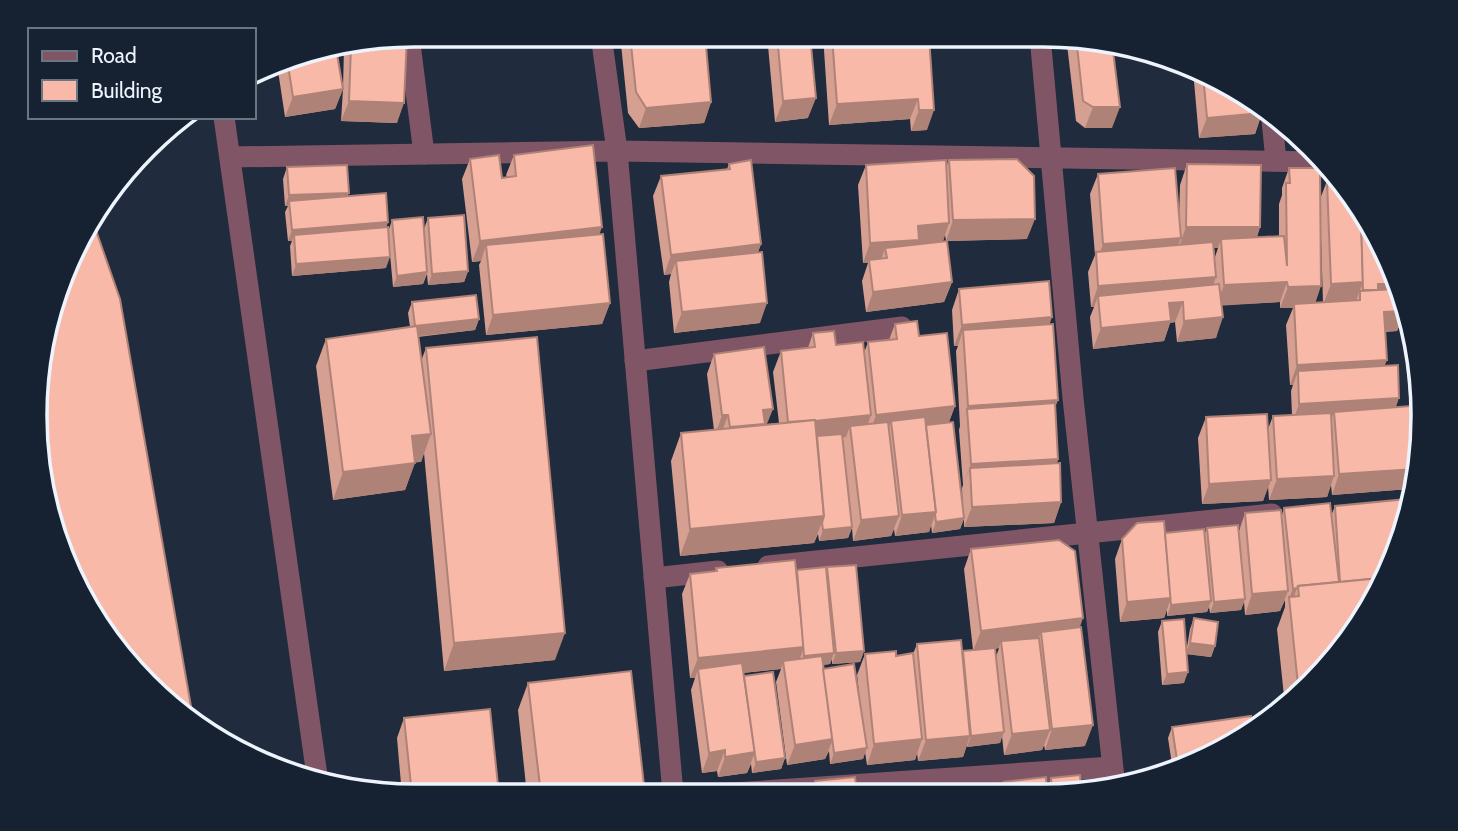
<svg xmlns="http://www.w3.org/2000/svg" width="1458" height="831" font-family="Cabin,sans-serif">
<rect width="100%" height="100%" fill="#202b3d"/>
<g fill="none" stroke-linecap="round" stroke-linejoin="round">
<!-- street -->
<g stroke="#805565" stroke-width="21">
<path d="M601 35 617 151 673 794"/>
<path d="M409 36 424 154"/>
<path d="M1040 36 1073 398 1115 787"/>
<path d="M224 117 318 783"/>
<path d="M1272 120 1276 161"/>
<path d="M230 157 617 151 1319 162"/>
<path d="M635 361 902 327"/>
<path d="M768 566 1272 514"/>
<path d="M654 578 718 571"/>
<path d="M719 794 1112 767"/>
</g>
</g>
<!-- wall -->
<g fill="#d59f91" fill-rule="evenodd">
<path d="M625 35H705L711 102 704 123 639 128 628 113 621 44Z"/>
<path d="M767 35H810L808 118 775 122Z"/>
<path d="M823 35 929 36 927 130 911 131 910 119 829 125Z"/>
<path d="M407 36 397 123 341 121 343 89 335 109 285 117 277 64 294 55 343 89 344 47Z"/>
<path d="M1066 36 1112 43V128H1085L1076 121Z"/>
<path d="M1193 70 1233 86 1262 113 1255 134 1199 138Z"/>
<path d="M514 155 600 234 610 303 602 324 486 335 479 265 481 261 472 262 462 179 470 159 502 178 507 177 506 175Z"/>
<path d="M949 160 1027 239 946 241 945 235 943 241 952 282 944 302 866 312 862 281 868 263H863L858 185 866 165 946 168Z"/>
<path d="M729 164 761 244 758 252 760 323 674 333 669 282 671 274 664 275 653 196 661 176 727 169Z"/>
<path d="M1187 164 1260 227 1257 237 1279 236V204L1282 195V188L1289 168 1320 199 1327 181 1390 289H1396L1410 317 1411 330H1401V322L1397 331 1385 332V366L1396 407 1410 406 1406 361 1412 345 1420 466 1415 478V472L1409 489 1332 495 1331 485 1327 497 1269 500 1268 486 1263 501 1202 504 1198 438 1206 417 1268 429 1273 416 1292 415 1291 391 1293 385H1290L1286 325 1293 308H1280V302L1222 305 1216 338 1177 342 1175 322 1170 323 1164 341 1093 349 1090 317 1094 307H1091L1088 272 1095 255 1090 194 1098 174 1179 219 1180 185ZM1321 237 1323 303H1315ZM1214 248H1218L1215 257Z"/>
<path d="M287 167 347 196 388 222 386 227V268L292 276 290 246 292 241H288L285 212 288 206H285L283 179Z"/>
<path d="M428 218 468 271 464 282 428 285 427 274 423 284 393 287 388 232 392 220 424 229Z"/>
<path d="M959 289 1050 325 1058 400 1055 406 1058 459 1057 463 1061 502 1054 523 964 527V519L960 529 932 533 931 525 929 532 895 536 894 529 891 536 853 541 852 528 848 538 819 541 818 534 814 543 680 556 671 461 681 433 714 430 707 374 714 354 767 424 779 423 773 372 781 351 808 348 813 333 836 345 864 353 868 342 889 340 895 324 919 336 955 406 949 422 963 514 962 488 963 485 959 430 960 426 956 351 958 346H954L952 310Z"/>
<path d="M412 302 479 319 475 330 418 337 421 361 426 348 555 660 444 671 424 453 421 462H415L405 490 333 500 316 366 326 339 410 327 408 313Z"/>
<path d="M1408 499 1312 684 1285 706 1277 629 1285 607V600L1280 611 1245 615 1244 602 1241 610 1210 613 1209 607 1207 612 1167 616V610L1164 618 1120 622 1115 559 1122 539 1165 533 1204 535 1207 528 1239 531 1245 513 1282 515 1284 508 1331 516 1335 506Z"/>
<path d="M971 549 1080 627 1085 746 1045 750 1044 745 1042 750 1004 755 1002 736 1000 743 967 747V745L963 757 918 761 917 753 915 760 867 765 865 752 863 759 830 764 829 751 825 759 787 765 776 682 781 669 743 673 744 676 785 758 781 769 752 773 751 764 747 773 718 777 717 771 702 773 691 690 695 678H690L682 594 690 574 715 572 716 568 826 571 827 567 864 651 860 662 832 664V659L830 664 823 665V669L860 702 857 675 865 654 896 656 913 654 917 644 962 652 973 650 964 569ZM999 648 996 657 995 649Z"/>
<path d="M1194 618 1215 646 1211 657 1187 654 1184 683 1162 685 1158 632 1162 621 1187 647 1190 629Z"/>
<path d="M528 683 645 794 527 795 518 710Z"/>
<path d="M404 718 499 795H402L397 738Z"/>
<path d="M1172 727 1253 732 1173 771 1168 738Z"/>
<path d="M1051 778 1081 786 1092 793H971L974 786H1002L1004 782 1047 789Z"/>
<path d="M815 781 857 794H810Z"/>
</g>
<!-- shaded-wall -->
<g fill="#ae8276">
<path d="M343 89 335 109 285 117 293 97Z"/>
<path d="M816 98 808 118 775 122 783 101Z"/>
<path d="M918 99 910 119 829 125 837 104Z"/>
<path d="M349 101 404 103 397 123 341 121Z"/>
<path d="M711 102 704 123 639 128 646 108Z"/>
<path d="M1093 107H1120L1112 128H1085Z"/>
<path d="M919 110H934L927 130 911 131Z"/>
<path d="M1262 113 1255 134 1199 138 1207 118Z"/>
<path d="M349 193 345 204 289 201 288 206H285L289 195Z"/>
<path d="M1035 219 1027 239 946 241 953 220Z"/>
<path d="M388 222 384 234 294 235 292 241H288L292 230Z"/>
<path d="M949 223 942 244 887 258 885 248 880 263 869 260 868 263H863L870 243 918 226Z"/>
<path d="M602 227 595 247 486 245 481 261 472 262 480 241Z"/>
<path d="M1186 227H1260L1253 248 1221 239 1218 248 1179 247Z"/>
<path d="M1181 238 1173 259 1097 262 1103 244Z"/>
<path d="M761 244 753 265 676 261 671 274 664 275 671 255Z"/>
<path d="M390 257 386 268 292 276 296 264Z"/>
<path d="M468 271 464 282 428 285 432 274Z"/>
<path d="M427 272 423 284 393 287 397 276Z"/>
<path d="M1216 277 1209 297 1098 296 1094 307H1091L1098 286Z"/>
<path d="M952 282 944 302 866 312 873 292Z"/>
<path d="M1287 282 1280 302 1216 306 1224 285Z"/>
<path d="M1363 282 1355 303 1323 305 1331 284Z"/>
<path d="M1378 284H1392L1388 295 1364 291Z"/>
<path d="M1321 286 1314 307 1294 304 1293 308H1280L1288 287Z"/>
<path d="M1183 302 1175 322 1170 323 1164 341 1093 349 1101 328 1169 303Z"/>
<path d="M610 303 602 324 486 335 493 315Z"/>
<path d="M767 303 760 323 674 333 682 312Z"/>
<path d="M1405 311 1397 331 1376 332 1384 312Z"/>
<path d="M1408 313 1410 317 1411 330H1401Z"/>
<path d="M1052 317 1045 338 963 330 958 346H954L962 325Z"/>
<path d="M1223 317 1216 338 1177 342 1184 321Z"/>
<path d="M479 319 475 330 411 337 415 326Z"/>
<path d="M1387 360 1379 380 1298 371 1293 385H1290L1297 365Z"/>
<path d="M1399 398 1392 419 1334 412 1330 422 1292 424 1299 404Z"/>
<path d="M1058 400 1050 420 967 409 960 426 968 406Z"/>
<path d="M955 406 947 426 891 421 887 433 869 435 876 415Z"/>
<path d="M773 409 765 429 730 427 763 410Z"/>
<path d="M722 415H728L721 435 715 436Z"/>
<path d="M871 415 864 435 850 426 846 437 813 441 788 424Z"/>
<path d="M431 434 421 462 402 464 412 436Z"/>
<path d="M1058 459 1051 479 970 468 963 485 971 464Z"/>
<path d="M415 463 405 490 333 500 343 472Z"/>
<path d="M1416 469 1409 489 1332 495 1339 474Z"/>
<path d="M1334 476 1327 497 1269 500 1277 479Z"/>
<path d="M1271 480 1263 501 1202 504 1209 484Z"/>
<path d="M1061 502 1054 523 964 527 972 507Z"/>
<path d="M936 512 929 532 895 536 902 515Z"/>
<path d="M824 516 814 543 680 556 690 529Z"/>
<path d="M899 516 891 536 853 541 861 520Z"/>
<path d="M964 518 960 529 932 533 936 522Z"/>
<path d="M852 527 848 538 819 541 823 530Z"/>
<path d="M1297 588 1290 607 1289 599 1293 589Z"/>
<path d="M1288 591 1280 611 1245 615 1252 594Z"/>
<path d="M1171 598 1164 618 1120 622 1127 602Z"/>
<path d="M1245 599 1241 610 1210 613 1214 602Z"/>
<path d="M1211 601 1207 612 1167 616 1171 605Z"/>
<path d="M1083 618 1076 639 1041 632 1036 644 1001 641 999 648 973 651 981 631Z"/>
<path d="M565 633 555 660 444 671 454 643Z"/>
<path d="M1190 643 1215 646 1211 657 1185 654Z"/>
<path d="M804 647 797 667 783 661 781 669 699 677 698 669 695 678H690L698 658Z"/>
<path d="M864 651 860 662 832 664 836 653Z"/>
<path d="M834 653 830 664 800 667 804 656Z"/>
<path d="M1188 672 1184 683 1162 685 1167 674Z"/>
<path d="M1093 725 1085 746 1045 750 1052 729Z"/>
<path d="M1050 730 1042 750 1004 755 1012 734Z"/>
<path d="M1004 732 1000 743 967 747 971 736Z"/>
<path d="M970 736 963 757 918 761 926 740Z"/>
<path d="M833 739 825 759 787 765 795 745Z"/>
<path d="M922 739 915 760 867 765 874 744Z"/>
<path d="M867 748 863 759 830 764 834 753Z"/>
<path d="M725 750 717 771 702 773 709 753Z"/>
<path d="M755 752 747 773 718 777 725 757Z"/>
<path d="M1206 755 1176 770 1173 771 1177 760Z"/>
<path d="M785 758 781 769 752 773 756 762Z"/>
</g>
<!-- building -->
<g fill="#f8b9a9" stroke="#ae8276" stroke-width="2">
<path d="M630 35H705L711 102 646 108 636 92Z"/>
<path d="M777 35H810L816 98 783 101Z"/>
<path d="M407 36 404 103 349 101 351 46Z"/>
<path d="M832 36H929L934 110H919L918 99 837 104Z"/>
<path d="M1076 37 1112 43 1120 107H1093L1083 101Z"/>
<path d="M336 48 343 89 293 97 287 59 294 55Z"/>
<path d="M1203 74 1233 86 1262 112V113L1207 118Z"/>
<path d="M593 145 602 227 480 241 470 159 499 155 502 178 516 176 514 155Z"/>
<path d="M1017 159 1034 176 1035 219 953 220 949 160Z"/>
<path d="M751 160 761 244 671 255 661 176 730 169 729 164Z"/>
<path d="M946 160 949 223 918 226 919 240 870 243 866 165Z"/>
<path d="M1187 164 1261 165 1260 227H1186Z"/>
<path d="M347 165 349 193 289 195 287 167Z"/>
<path d="M1175 168 1181 238 1103 244 1098 174Z"/>
<path d="M1289 168H1320L1321 286 1288 287 1287 282 1224 285 1221 239 1284 236 1287 266 1286 183H1290Z"/>
<path d="M1340 180 1345 184 1361 217 1363 282 1331 284 1327 181Z"/>
<path d="M386 193 388 222 292 230 289 201Z"/>
<path d="M464 215 468 271 432 274 428 218Z"/>
<path d="M423 217 427 272 397 276 392 220Z"/>
<path d="M1361 217 1391 279 1392 284H1378V290H1363Z"/>
<path d="M92 219 120 299 193 718 129 666 64 561 36 440 48 317Z"/>
<path d="M388 227 390 257 296 264 294 235Z"/>
<path d="M603 234 610 303 493 315 486 245Z"/>
<path d="M947 241 952 282 873 292 869 260 887 258 885 248Z"/>
<path d="M1213 242 1216 277 1098 286 1096 252Z"/>
<path d="M762 252 767 303 682 312 676 261Z"/>
<path d="M1049 281 1052 317 962 325 959 289Z"/>
<path d="M1219 284 1223 317 1184 321 1183 302 1169 303 1171 321 1101 328 1098 296Z"/>
<path d="M1396 289 1404 306 1405 311 1384 312 1387 360 1297 365 1294 304 1360 300V291Z"/>
<path d="M476 295 479 319 415 326 412 302Z"/>
<path d="M917 321 919 336 947 333 955 406 876 415 868 342 897 339 895 324Z"/>
<path d="M1053 324 1058 400 968 406 963 330Z"/>
<path d="M417 326 431 434 412 436 415 463 343 472 326 339Z"/>
<path d="M834 331 836 345 863 342 871 415 815 421V420L788 422 781 351 815 347 813 333Z"/>
<path d="M537 337 565 633 454 643 426 348Z"/>
<path d="M764 347 773 409 763 410 765 424 730 427 728 415H722L714 354Z"/>
<path d="M1398 365 1399 398 1299 404 1298 371Z"/>
<path d="M1055 403 1058 459 971 464 967 409Z"/>
<path d="M1411 406 1416 469 1339 474 1334 412Z"/>
<path d="M1331 413 1334 476 1277 479 1273 416Z"/>
<path d="M1267 414 1271 480 1209 484 1206 417Z"/>
<path d="M925 417 936 512 902 515 891 421Z"/>
<path d="M815 420 824 516 690 529 681 433Z"/>
<path d="M888 422 899 516 861 520 850 426Z"/>
<path d="M953 422 964 518 936 522 935 514 936 512 926 425Z"/>
<path d="M842 434 852 527 823 530 822 523 824 516 817 436Z"/>
<path d="M1060 463 1061 502 972 507 970 468Z"/>
<path d="M1408 499 1381 578 1340 582 1335 506Z"/>
<path d="M1330 503 1339 582 1298 586 1297 588 1293 589 1284 508Z"/>
<path d="M1281 510 1288 591 1252 594 1245 513Z"/>
<path d="M1164 521 1171 598 1127 602 1122 539 1137 523Z"/>
<path d="M1238 525 1245 599 1214 602 1207 528Z"/>
<path d="M1204 529 1211 601 1171 605 1165 533Z"/>
<path d="M1059 540 1075 551 1083 618 981 631 971 549Z"/>
<path d="M795 560 804 647 698 658 690 574 717 571 716 568Z"/>
<path d="M856 565 864 651 836 653 827 567Z"/>
<path d="M826 567 834 653 804 656 797 570Z"/>
<path d="M1381 578 1372 606 1312 684 1299 695 1289 597 1299 596 1298 586Z"/>
<path d="M1194 618 1218 622 1215 646 1190 643Z"/>
<path d="M1184 619 1188 672 1167 674 1162 621Z"/>
<path d="M1081 627 1093 725 1052 729 1041 632Z"/>
<path d="M1039 638 1050 730 1012 734 1001 641Z"/>
<path d="M961 640 970 736 926 740 917 644Z"/>
<path d="M995 648 1004 732 971 736 963 651Z"/>
<path d="M896 651V656L913 653 922 739 874 744 865 654Z"/>
<path d="M822 656 833 739 795 745 783 661Z"/>
<path d="M742 663 755 752 725 757V750L709 753 698 669Z"/>
<path d="M854 664 867 748 834 753 823 669Z"/>
<path d="M631 671 645 794 541 795 528 683Z"/>
<path d="M773 672 785 758 756 762 744 676Z"/>
<path d="M490 709 499 795H412L404 718Z"/>
<path d="M1251 716 1253 732 1229 744H1227L1226 746 1206 755 1177 760 1172 727Z"/>
<path d="M1080 775 1081 786 1093 785V792L1052 793 1051 778Z"/>
<path d="M855 777 857 794H816L815 781Z"/>
<path d="M1046 777 1047 793H1005L1004 782Z"/>
<path d="M1002 783 1003 793H975L974 786Z"/>
<path d="M912 789 919 793 873 794V792Z"/>
<path d="M781 790V794H755Z"/>
</g>
<!-- crop -->
<path d="M0 0H1458V831H0ZM415 47H1043A368 368 0 0 1 1411 415V416A368 368 0 0 1 1043 784H415A368 368 0 0 1 47 416V415A368 368 0 0 1 415 47Z" fill="#162232" fill-rule="evenodd"/>
<path fill="none" stroke="#eef4fd" stroke-width="3.5" d="M415 47H1043A368 368 0 0 1 1411 415V416A368 368 0 0 1 1043 784H415A368 368 0 0 1 47 416V415A368 368 0 0 1 415 47Z"/>
<!-- legend -->
<rect x="28" y="28" width="228" height="91" fill="#162232" stroke="#6c7683" stroke-width="2"/>
<rect x="42" y="51" width="35" height="10" fill="#805565" stroke="#6c7683" stroke-width="2"/>
<text x="91" y="63" font-size="21" fill="#eef4fd">Road</text>
<rect x="42" y="80" width="35" height="21" fill="#f8b9a9" stroke="#6c7683" stroke-width="2"/>
<text x="91" y="98" font-size="21" fill="#eef4fd">Building</text>
</svg>
